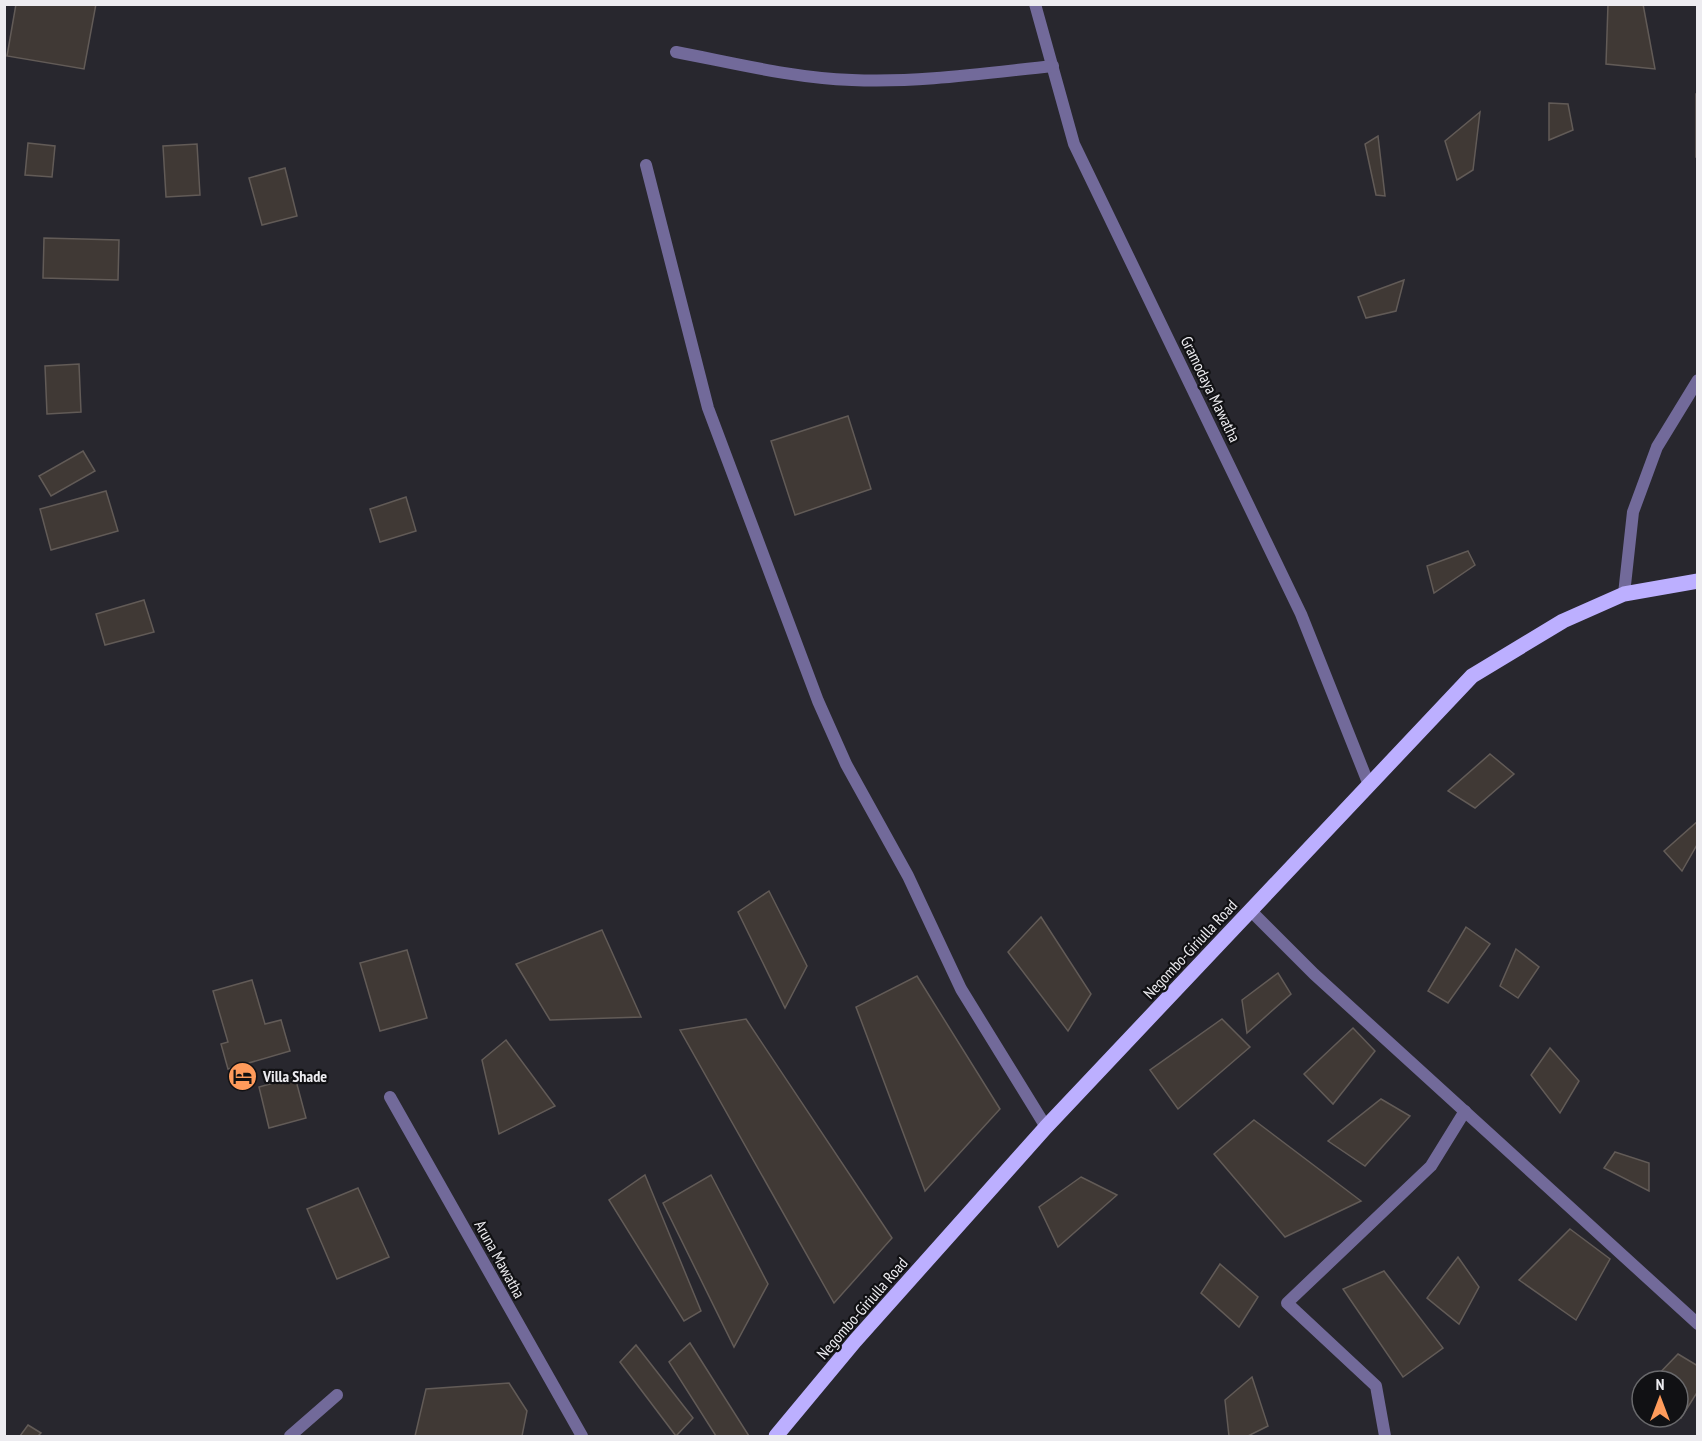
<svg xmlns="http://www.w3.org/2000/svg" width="1702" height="1441" font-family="'PT Sans Narrow',sans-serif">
<rect width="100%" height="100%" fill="#28272e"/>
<!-- building -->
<g fill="#403935" stroke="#625b57" stroke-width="1.5">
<path d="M16 4H96L84 69 7 56Z"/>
<path d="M1608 4H1643L1655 69 1606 64Z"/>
<rect x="1696" y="94" width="2" height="63"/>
<path d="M1549 103 1568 104 1573 130 1549 140Z"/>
<path d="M1480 112 1473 170 1457 180 1445 141Z"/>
<path d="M1378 136 1385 196 1376 195 1365 144Z"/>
<path d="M28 143 55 146 52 177 25 175Z"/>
<path d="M197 144 200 195 166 197 163 146Z"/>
<path d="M285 168 297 216 262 225 249 178Z"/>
<path d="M44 238 119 240 118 280 43 278Z"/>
<path d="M1404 280 1396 311 1366 318 1358 297Z"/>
<path d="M79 364 81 412 47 414 45 366Z"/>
<path d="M848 416 871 489 795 515 771 441Z"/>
<path d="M83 451 95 471 51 496 39 476Z"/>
<path d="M106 491 118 531 51 550 40 509Z"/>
<path d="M406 497 416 531 380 542 370 509Z"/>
<path d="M1468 551 1475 565 1434 593 1427 566Z"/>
<path d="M144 600 154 632 105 645 96 614Z"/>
<path d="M1490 754 1514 774 1475 808 1448 791Z"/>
<path d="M1698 821V843L1682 871 1664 851Z"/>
<path d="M769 891 807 966 785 1008 738 912Z"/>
<path d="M1041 917 1091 994 1068 1031 1008 952Z"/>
<path d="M1466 927 1490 944 1448 1003 1428 991Z"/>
<path d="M602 930 641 1017 550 1020 516 964Z"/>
<path d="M1516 949 1539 967 1518 998 1500 986Z"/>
<path d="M407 950 427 1018 380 1031 360 963Z"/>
<path d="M1278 973 1291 994 1247 1033 1242 1000Z"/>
<path d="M917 976 1000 1109 925 1191 856 1007Z"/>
<path d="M252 980 265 1024 281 1020 290 1051 228 1069 221 1044 228 1042 213 991Z"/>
<path d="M746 1019 892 1238 834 1303 680 1030Z"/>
<path d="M1222 1019 1250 1047 1178 1109 1150 1070Z"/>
<path d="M1353 1028 1375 1051 1333 1104 1304 1074Z"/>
<path d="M506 1040 555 1106 499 1134 482 1060Z"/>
<path d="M1550 1048 1579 1081 1560 1113 1531 1075Z"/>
<path d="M295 1077 306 1118 269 1128 259 1087Z"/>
<path d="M1381 1099 1410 1116 1365 1166 1328 1141Z"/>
<path d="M1254 1120 1361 1201 1285 1237 1214 1154Z"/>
<path d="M1615 1152 1649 1163V1191L1604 1168Z"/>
<path d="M645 1175 701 1311 684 1321 609 1200Z"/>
<path d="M711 1175 768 1284 734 1347 663 1203Z"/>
<path d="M1081 1177 1117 1195 1058 1247 1039 1207Z"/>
<path d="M358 1188 389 1257 337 1279 307 1209Z"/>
<path d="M1570 1229 1610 1259 1576 1320 1519 1280Z"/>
<path d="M1458 1257 1479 1287 1459 1324 1427 1298Z"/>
<path d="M1220 1264 1258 1297 1239 1327 1201 1293Z"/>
<path d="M1384 1271 1443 1348 1403 1377 1343 1289Z"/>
<path d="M690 1343 749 1436H716L669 1362Z"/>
<path d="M636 1345 693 1418 676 1436 620 1362Z"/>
<path d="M1678 1354 1698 1366V1391L1681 1418 1678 1416V1381H1652Z"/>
<path d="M1252 1377 1268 1426 1248 1436H1229L1225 1400Z"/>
<path d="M509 1383 527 1411 522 1436H415L426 1389Z"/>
<path d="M28 1425 41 1433 38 1436H20Z"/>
</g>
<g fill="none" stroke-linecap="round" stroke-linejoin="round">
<!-- minor -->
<g stroke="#726a9a" stroke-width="12">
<path d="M1035 4 1074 144 1301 614 1369 785"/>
<path d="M676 52C734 63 793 78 852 80 919 83 986 73 1053 66"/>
<path d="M646 165 708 408 818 701 846 764 908 876 961 989 1046 1127"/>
<path d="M1624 594 1633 512 1657 447 1698 380"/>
<path d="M1251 911 1314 974 1698 1324"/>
<path d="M390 1097 582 1436"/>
<path d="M290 1436 337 1395"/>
<path d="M1385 1436 1376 1386 1287 1303 1431 1166 1465 1111"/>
</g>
<!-- primary -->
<path stroke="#bcafff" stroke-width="15" d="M776 1436 855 1341 1046 1127 1472 676 1563 621 1624 594 1698 581"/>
</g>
<!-- icons -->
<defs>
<symbol id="hotel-disc" viewBox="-11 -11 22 22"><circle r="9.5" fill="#ff9b5b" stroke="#111114"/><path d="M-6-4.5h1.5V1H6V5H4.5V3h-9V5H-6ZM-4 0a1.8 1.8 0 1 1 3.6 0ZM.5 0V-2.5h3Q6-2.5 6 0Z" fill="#111"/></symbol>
</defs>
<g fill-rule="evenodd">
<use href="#hotel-disc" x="226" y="1060" width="33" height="33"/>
</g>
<g text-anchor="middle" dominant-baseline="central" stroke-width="4.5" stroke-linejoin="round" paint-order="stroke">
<!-- street labels -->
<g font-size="16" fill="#edecf0" stroke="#111114">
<text transform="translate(1211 389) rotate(64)">Gramodaya Mawatha</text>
<text transform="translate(1190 949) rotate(-47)">Negombo-Giriulla Road</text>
<text transform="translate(500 1259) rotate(61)">Aruna Mawatha</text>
<text transform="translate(862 1308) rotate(-49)">Negombo-Giriulla Road</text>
</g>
<!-- poi labels -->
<g font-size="16" font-weight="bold" fill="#edecf0" stroke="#111114" text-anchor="start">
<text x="263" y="1076">Villa Shade</text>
</g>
</g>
<!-- border -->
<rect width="1702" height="1441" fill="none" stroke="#edecf0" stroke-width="12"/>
<!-- north arrow -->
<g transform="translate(1660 1399)"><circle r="28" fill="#111114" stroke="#69696c" stroke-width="1.5"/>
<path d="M0-4.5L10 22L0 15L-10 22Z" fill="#ff9b5b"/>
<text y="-9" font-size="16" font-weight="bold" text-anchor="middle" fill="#edecf0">N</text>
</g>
</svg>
